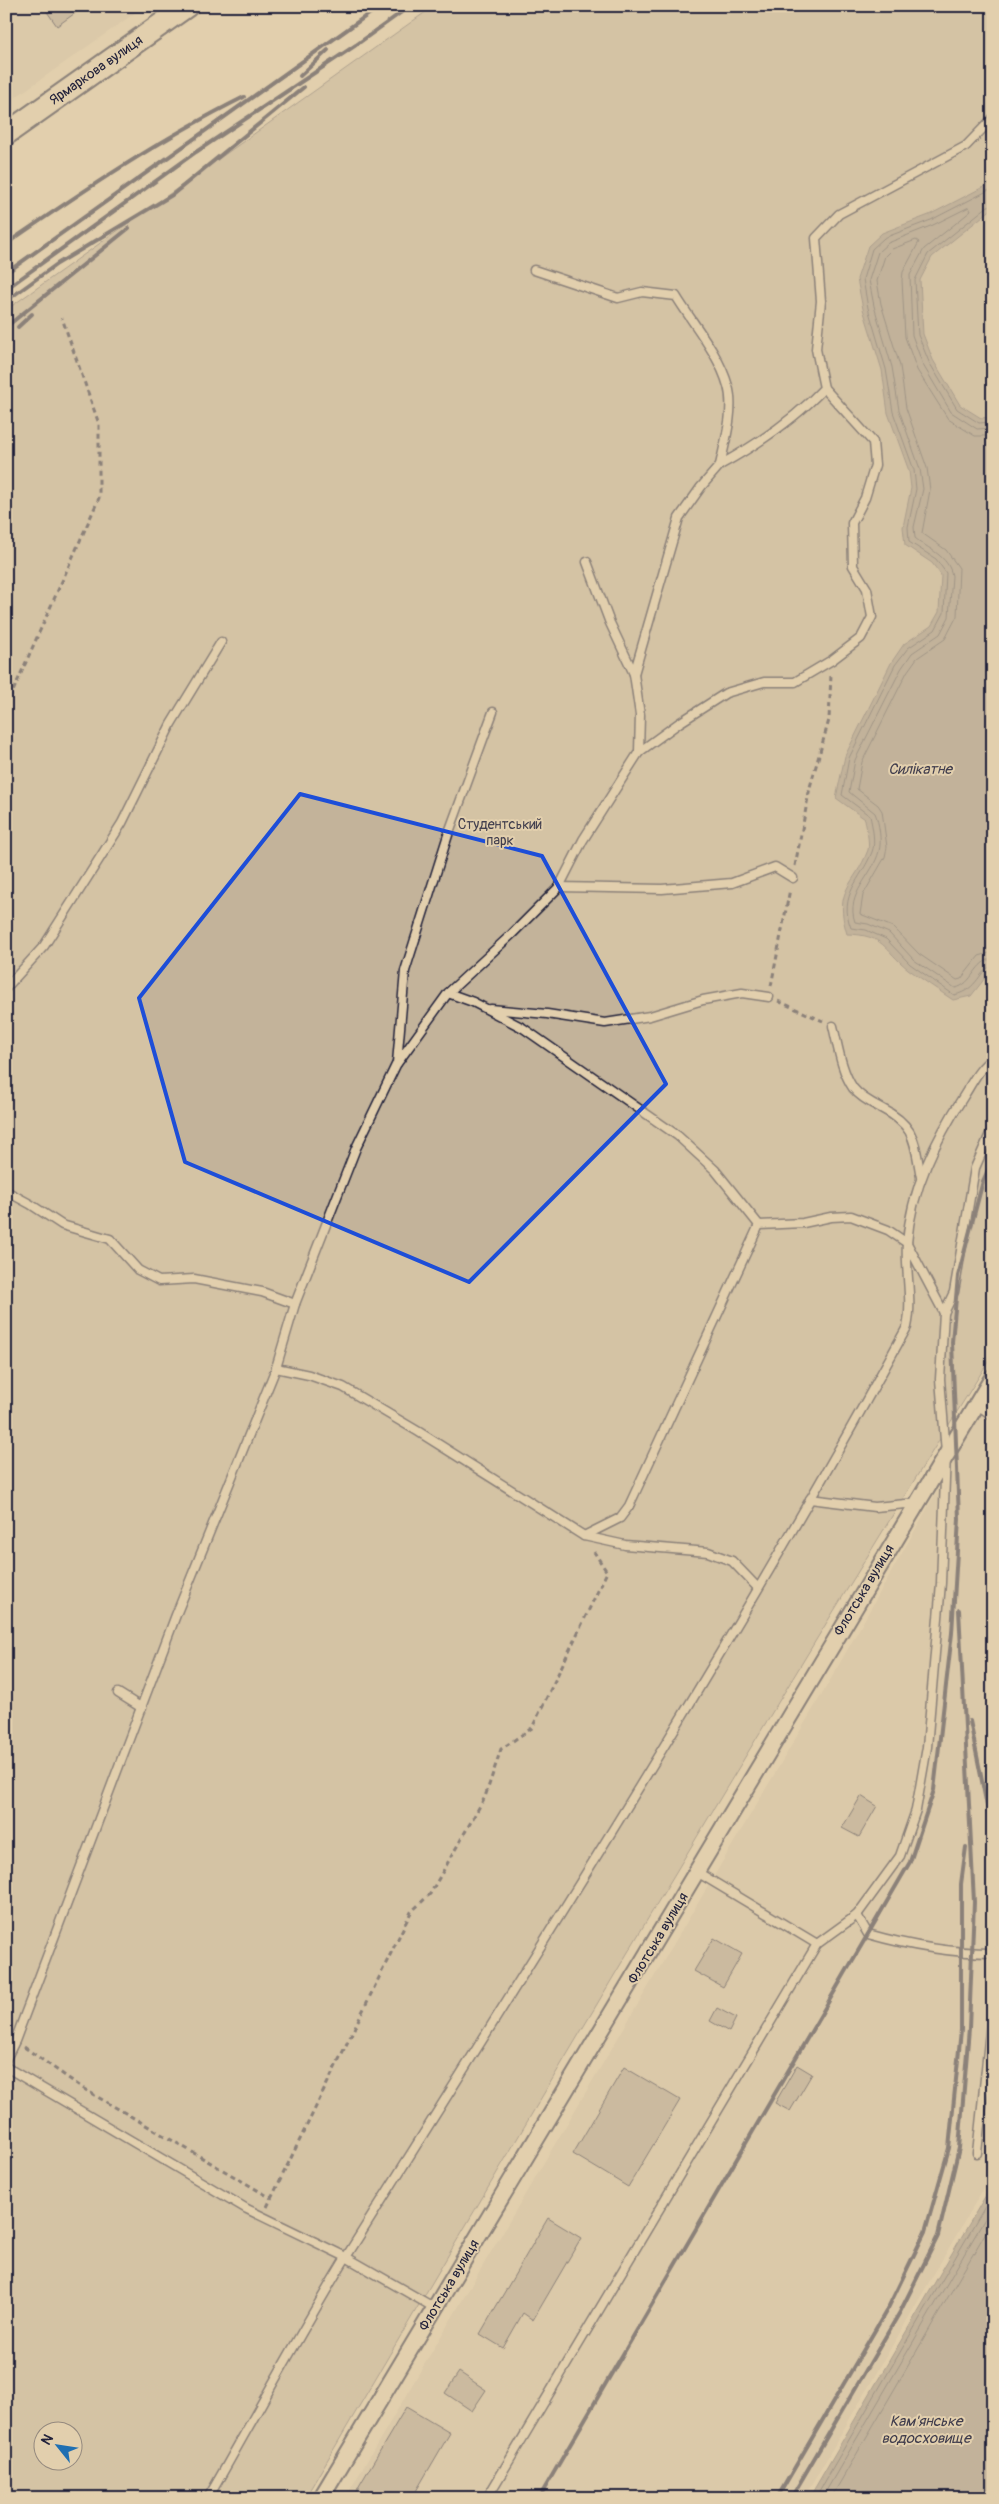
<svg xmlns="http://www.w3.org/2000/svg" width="999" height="2504" font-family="Pangolin,sans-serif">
<rect width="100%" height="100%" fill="#e2cfad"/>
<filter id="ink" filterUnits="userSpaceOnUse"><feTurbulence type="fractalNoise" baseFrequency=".02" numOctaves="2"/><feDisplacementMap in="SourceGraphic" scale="10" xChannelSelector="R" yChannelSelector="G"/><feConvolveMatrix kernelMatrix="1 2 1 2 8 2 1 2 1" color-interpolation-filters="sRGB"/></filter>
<g filter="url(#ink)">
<!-- built -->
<g fill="#d3c1a4">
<path d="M6 6H145L6 104Z"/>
<path d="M993 1392V2172L804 2498H345L832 1677Z"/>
</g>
<!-- green -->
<path fill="#c3b39a" stroke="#726a6a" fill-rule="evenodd" d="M434 6H993V1354C756 1731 531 2115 305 2498H6V310ZM42 2432H72V2462H42Z"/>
<!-- water -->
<g fill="#9b8f83" stroke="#6b6366">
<path d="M993 182V208L932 257 920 280 923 334 933 360 960 405 981 418 993 417V968L971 996 953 1000C938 990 923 980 908 969 883 949 885 935 847 934 833 888 854 887 868 850 870 842 866 827 865 819L836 798 845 756 891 663 904 644 931 626 939 612 941 575 932 563 905 545 903 527 911 488 909 471 888 413 882 370 863 309 857 279 868 246 882 233 929 215Z"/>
<path d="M993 2183V2498H809Z"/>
</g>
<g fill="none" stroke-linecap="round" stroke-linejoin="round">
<!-- shore -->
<g stroke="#524e58" stroke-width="1">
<path d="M993 188 931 220 884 238 872 249 863 279 868 308 886 369 893 412 914 470 916 489 908 527 909 542 936 559 946 573 944 613 935 630 908 648 895 665 849 758 842 795 870 816C872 825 876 843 872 852 861 880 838 895 851 928L866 930 886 939 910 964 954 995C979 990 979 968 993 966"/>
<path d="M993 205 988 206 928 254 915 280 918 335 929 362 957 409 979 423 993 422"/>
<path d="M993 428 977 429 951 412 923 365 912 335 910 275 924 249 971 211 969 207 933 225 888 243 878 252 869 280 874 306 892 367 899 410 920 469 923 489 914 527 915 538C928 549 949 556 952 576L949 617 940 634 912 653 901 669 855 760 849 792 875 813C879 822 882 842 879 851 873 876 845 894 855 922L868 924 889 933 914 960 955 988C973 985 975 960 993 959"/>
<path d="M993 436H975L948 419 917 370 905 337 902 280 903 272 919 242 916 240 892 249 885 256 877 281 881 304 900 366 906 408 927 468 930 490 922 533 946 550 959 568 957 616 945 639 917 658 907 672 862 762 857 789 878 805 882 811 887 847 885 857 863 895 860 914 893 927 919 954 957 980 961 979 979 956 993 952"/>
<path d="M815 2498 993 2193"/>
<path d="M822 2498 993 2205"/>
<path d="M831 2498 993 2220"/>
</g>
</g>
<!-- building -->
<g fill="#b0a18f" stroke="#22223b">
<path d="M43 6H85L57 26Z"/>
<path d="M861 1796 877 1806 859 1837 842 1828Z"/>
<path d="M714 1938 742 1954 723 1987 694 1971Z"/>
<path d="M717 2008 736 2018 729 2032 710 2021Z"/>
<path d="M797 2065 812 2074 790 2111 775 2103Z"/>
<path d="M624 2067 680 2100 628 2187 573 2154Z"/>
<path d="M548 2218 581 2238 533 2320 523 2313 503 2348 480 2334Z"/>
<path d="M459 2372 486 2390 472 2411 445 2393Z"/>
<path d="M406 2407 450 2433 412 2498H352Z"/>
</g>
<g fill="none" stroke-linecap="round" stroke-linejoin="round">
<defs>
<g id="lane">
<path d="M534 270 618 298 642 292 676 296C693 324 719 354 728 386 735 409 725 442 720 465 758 444 794 420 824 388L816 349 821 301 816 238 839 214 966 146 993 118"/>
<path d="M587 562 610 623 634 674 679 518 701 487 720 465"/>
<path d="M634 674 640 715 639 752 679 723 726 693 764 682H795L832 660 861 638 872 617 867 589 853 566 852 523 865 498 875 465 873 442 824 388"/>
<path d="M559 887 662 889 732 883 775 867 793 878"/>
<path d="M6 988 44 946 122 823 171 724 221 642"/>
<path d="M448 993 473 1002 523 1028 678 1136 715 1170 759 1225 803 1223 831 1217 851 1216 888 1230 907 1243 944 1313 940 1379 946 1453 941 1583 927 1747 916 1810 900 1856 857 1915 817 1944"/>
<path d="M491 1009 547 1014 605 1023 650 1016 703 1000 742 993 769 997"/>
<path d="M833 1026C838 1046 841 1070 853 1088 860 1097 871 1103 881 1108 916 1126 914 1141 921 1177"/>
<path d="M397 1063 405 971 448 835 493 712"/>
<path d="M6 1191 30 1204 62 1225 110 1239 138 1270 159 1281 194 1279 262 1292 295 1304"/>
<path d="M944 1313 954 1292 975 1168 993 1127"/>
<path d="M276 1368 309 1375 343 1387 419 1432 584 1536 625 1545 708 1552 732 1561 757 1587"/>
<path d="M976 1404 993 1416"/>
<path d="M810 1499 875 1507 916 1503"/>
<path d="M584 1536 620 1518 629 1506 759 1225"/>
<path d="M118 1693 142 1708"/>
<path d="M857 1915 868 1934C910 1946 949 1953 993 1953"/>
<path d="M6 2059 15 2041 176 1615 276 1368 295 1304 356 1148 396 1065 448 993 512 934 559 887 583 840 639 752"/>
<path d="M6 2067 247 2209 346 2257 435 2308"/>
<path d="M977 2153 993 2003"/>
<path d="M208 2498C255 2417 299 2334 348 2254 539 1949 734 1644 907 1327 913 1300 905 1271 907 1243 911 1189 936 1139 965 1094 973 1081 980 1067 993 1058"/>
<path d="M487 2498 817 1944 697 1872"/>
</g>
<path id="street" d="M321 2498 993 1377"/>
<path id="secondary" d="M6 134 187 6"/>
</defs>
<!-- lane casing -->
<use href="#lane" stroke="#22223b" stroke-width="11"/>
<!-- street casing -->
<use href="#street" stroke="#22223b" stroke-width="19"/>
<!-- secondary casing -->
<use href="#secondary" stroke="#22223b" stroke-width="25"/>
<!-- path -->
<g stroke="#22223b" stroke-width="3" stroke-dasharray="5 4" stroke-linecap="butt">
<path d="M6 707 99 498V424L62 318"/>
<path d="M795 866 810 787 829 720 831 674"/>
<path d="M771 986 790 889"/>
<path d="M778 1001 823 1021"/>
<path d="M24 2047 84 2089 271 2198"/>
<path d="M267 2207 411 1912 430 1894 485 1797 501 1749 532 1728 607 1572 594 1552"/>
</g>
<!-- lane -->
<use href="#lane" stroke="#e2cfad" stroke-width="8"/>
<!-- street -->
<use href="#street" stroke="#e2cfad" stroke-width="15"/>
<!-- secondary -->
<use href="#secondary" stroke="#e2cfad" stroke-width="21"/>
<!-- rail -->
<g stroke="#22223b" stroke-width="4">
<path d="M300 76 328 50"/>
<path d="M6 244C83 191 160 139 244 97"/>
<path d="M6 273 380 6"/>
<path d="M6 289 196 152 356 45 410 6"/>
<path d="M6 301 57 264 172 195 304 87"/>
<path d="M6 327 129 228"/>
<path d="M18 327 32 314"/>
<path d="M970 1721 993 1836"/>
<path d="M539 2498 910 1862 934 1790 952 1633 959 1519 952 1342 958 1276 983 1181 993 1159"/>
<path d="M777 2498 888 2308 925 2232 949 2148 961 2030V1884L966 1847"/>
<path d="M791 2498 900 2312 938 2236 959 2148 969 2028 974 1902 959 1610"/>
</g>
</g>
</g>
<!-- marked area -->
<path d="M0 0H999V2504H0ZM300 794 542 856 666 1084 469 1282 185 1162 139 998Z" fill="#e2cfad" fill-opacity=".55" fill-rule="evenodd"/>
<path fill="none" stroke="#1d4ed8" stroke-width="4" stroke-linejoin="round" d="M300 794 542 856 666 1084 469 1282 185 1162 139 998Z"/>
<g text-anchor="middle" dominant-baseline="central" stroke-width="4" stroke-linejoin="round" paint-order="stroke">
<!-- street labels -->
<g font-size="14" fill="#22223b" stroke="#e2cfad">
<text transform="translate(96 70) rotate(-35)">Ярмаркова вулиця</text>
<text transform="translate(864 1590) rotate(-59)">Флотська вулиця</text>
<text transform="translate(658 1938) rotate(-59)">Флотська вулиця</text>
<text transform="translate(449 2285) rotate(-59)">Флотська вулиця</text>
</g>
<!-- park labels -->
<g font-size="14" fill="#423f4e" stroke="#e2cfad">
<text x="500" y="824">Студентський<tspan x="500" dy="16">парк</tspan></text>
</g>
<!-- water labels -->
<g font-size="15" font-style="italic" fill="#403d4d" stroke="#e2cfad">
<text x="920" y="769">Силікатне</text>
<text x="926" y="2421">Кам'янське<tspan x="926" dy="17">водосховище</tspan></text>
</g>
</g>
<!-- margin -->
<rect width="999" height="2504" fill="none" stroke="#e2cfad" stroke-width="25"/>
<rect x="12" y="12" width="974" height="2479" fill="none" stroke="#22223b" stroke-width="2" filter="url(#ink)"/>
<!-- north arrow -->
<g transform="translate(58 2446) rotate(300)"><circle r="24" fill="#e2cfad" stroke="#958a7f"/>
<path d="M0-4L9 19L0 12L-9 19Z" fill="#1f6fb2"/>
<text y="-8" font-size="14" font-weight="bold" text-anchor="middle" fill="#22223b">N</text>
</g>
</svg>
